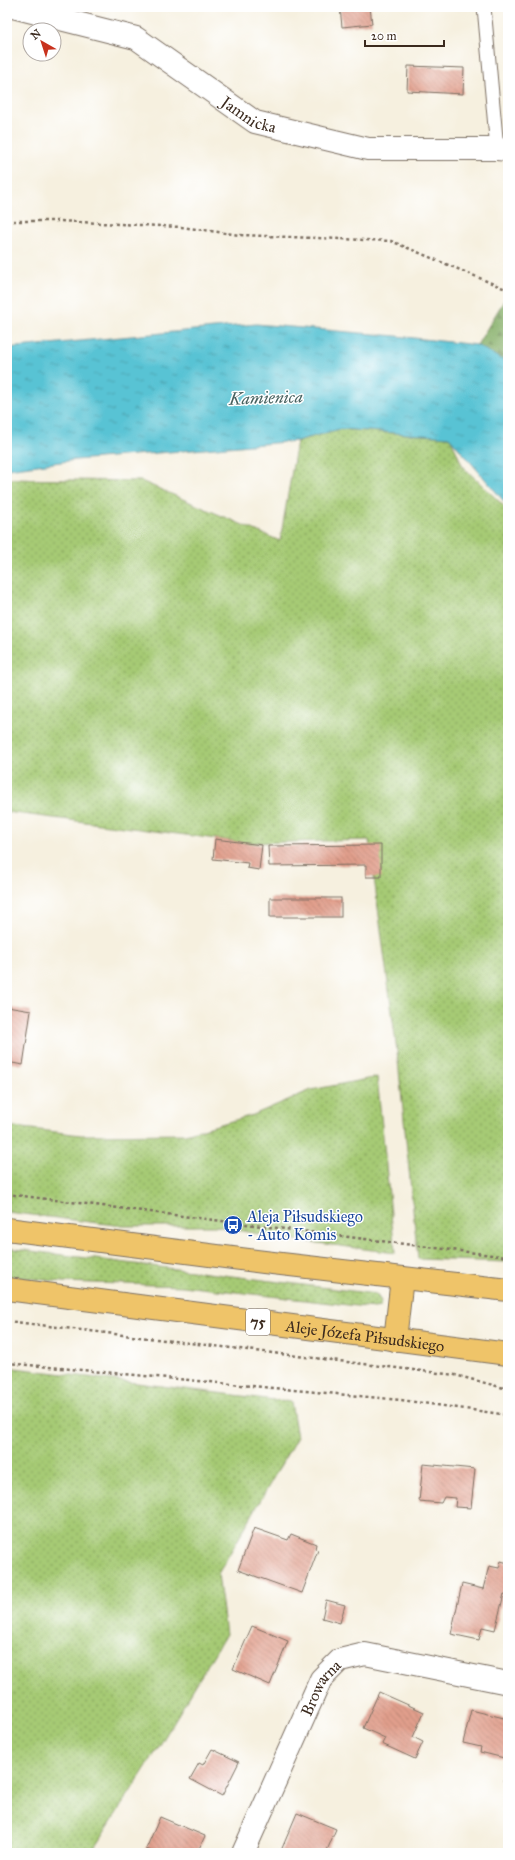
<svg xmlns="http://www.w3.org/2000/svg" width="515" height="1860" font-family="'IM FELL Great Primer',serif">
<defs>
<pattern id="grass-dots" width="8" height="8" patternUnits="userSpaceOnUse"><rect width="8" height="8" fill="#a6ca74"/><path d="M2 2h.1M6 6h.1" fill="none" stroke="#88a45f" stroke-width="1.8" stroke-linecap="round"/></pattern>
<pattern id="forest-firs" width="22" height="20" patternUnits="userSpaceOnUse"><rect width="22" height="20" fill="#84ae66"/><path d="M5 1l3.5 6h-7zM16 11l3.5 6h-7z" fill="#6d8e53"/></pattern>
<pattern id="water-ripples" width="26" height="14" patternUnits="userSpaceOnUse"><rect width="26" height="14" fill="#59c3d4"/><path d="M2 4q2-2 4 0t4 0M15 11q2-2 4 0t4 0" fill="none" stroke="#4b9fab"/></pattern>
<pattern id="building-back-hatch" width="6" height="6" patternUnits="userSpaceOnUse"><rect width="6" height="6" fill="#e19f8c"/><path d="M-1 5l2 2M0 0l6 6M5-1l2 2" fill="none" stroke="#b88272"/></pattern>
</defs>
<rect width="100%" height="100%" fill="#fff"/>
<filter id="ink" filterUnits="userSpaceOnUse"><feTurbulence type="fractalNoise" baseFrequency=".025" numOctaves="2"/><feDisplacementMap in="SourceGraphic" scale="8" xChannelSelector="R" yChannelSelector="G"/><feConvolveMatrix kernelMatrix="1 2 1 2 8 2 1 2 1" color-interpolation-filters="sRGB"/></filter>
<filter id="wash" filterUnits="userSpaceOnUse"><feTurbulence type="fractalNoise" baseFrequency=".012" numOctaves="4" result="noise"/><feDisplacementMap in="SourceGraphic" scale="16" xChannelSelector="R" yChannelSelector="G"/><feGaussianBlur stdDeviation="0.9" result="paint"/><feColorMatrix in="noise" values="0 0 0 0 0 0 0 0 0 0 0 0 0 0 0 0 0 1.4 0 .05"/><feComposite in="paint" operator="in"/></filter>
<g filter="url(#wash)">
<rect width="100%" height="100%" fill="#f6f0df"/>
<!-- grass -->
<g fill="url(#grass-dots)" stroke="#707a49">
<path d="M340 429 450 437 463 467 508 510V1262L418 1259 397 1051 369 840 248 843 7 812V479L141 481 280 541 297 441Z"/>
<path d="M377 1077 395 1253 279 1238 216 1226H123L7 1212V1126L81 1135 185 1134 253 1115 311 1090Z"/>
<path d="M7 1248 376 1294 381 1301 380 1307 374 1308 183 1286 63 1282 7 1276Z"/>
<path d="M7 1367 291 1402 297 1437 218 1574 226 1634 157 1750 91 1853H7Z"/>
</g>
<!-- forest -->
<path fill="url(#forest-firs)" stroke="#606c42" d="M508 294V363L477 345Z"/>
<!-- water -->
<path fill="url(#water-ripples)" stroke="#4a7679" d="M256 324 396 336 477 345 508 363V506L449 437 340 429 297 441 76 460 7 469V348Z"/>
<g id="blocks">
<!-- building -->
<g fill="url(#building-back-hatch)">
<path d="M340 7H370L372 24 342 27Z"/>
<path d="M408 66 464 68 463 94 407 91Z"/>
<path d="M215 839 262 845 259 870 247 868 248 863 213 859Z"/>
<path d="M381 845V877H366V865L269 866 268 846Z"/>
<rect x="270" y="898" width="71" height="19"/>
<path d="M7 1007 31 1011 23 1065 7 1062Z"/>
<path d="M423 1464 475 1469 471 1508 455 1507 456 1498 444 1497 441 1503 419 1501Z"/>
<path d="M254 1528 288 1540 291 1534 316 1544 315 1549 318 1550 302 1593 238 1570Z"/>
<path d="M501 1561 508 1563V1595L504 1594 495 1630 482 1627 479 1640 451 1634 462 1584 483 1589 489 1566 499 1568Z"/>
<path d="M326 1600 345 1605 340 1623 322 1618Z"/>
<path d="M252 1626 288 1641 270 1685 233 1669Z"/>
<path d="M379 1692 424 1712 413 1737 423 1742 415 1759 382 1744 385 1738 363 1728Z"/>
<path d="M471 1710 508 1719V1759L480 1752 481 1747 463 1743Z"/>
<path d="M212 1749 239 1762 222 1796 190 1779 199 1763 203 1765Z"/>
<path d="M507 1764H508V1782L503 1781Z"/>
<path d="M297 1813 336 1829 326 1853H280Z"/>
<path d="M160 1817 205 1836 197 1853H156L146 1849Z"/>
</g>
</g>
</g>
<g filter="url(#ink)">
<use href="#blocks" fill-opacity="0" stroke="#7c6f62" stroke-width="1"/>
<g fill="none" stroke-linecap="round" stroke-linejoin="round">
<defs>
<path id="lane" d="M484 7 497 149"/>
<g id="street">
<path id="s1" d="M13 7 136 38 255 122 368 149H497L508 150"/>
<path id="s2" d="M243 1853 321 1679 340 1660 365 1654 508 1683"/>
</g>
<g id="primary">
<path d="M7 1229 264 1262 508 1290"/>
<path id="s3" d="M7 1289 508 1354"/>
<path d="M395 1340 402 1278"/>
</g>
</defs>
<!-- lane casing -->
<use href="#lane" stroke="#7c6f62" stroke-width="15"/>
<!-- street casing -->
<use href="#street" stroke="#7c6f62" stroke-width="24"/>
<!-- primary casing -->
<use href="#primary" stroke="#7c6f62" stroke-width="24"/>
<!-- path -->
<g stroke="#7c6f62" stroke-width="2.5" stroke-dasharray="3 3" stroke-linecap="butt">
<path d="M7 221H59L181 227 240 235 391 241 508 290"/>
<path d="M7 1194 508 1257"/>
<path d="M7 1321 455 1375 508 1389"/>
<path d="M7 1363 401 1400 508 1415"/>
</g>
<!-- lane -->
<use href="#lane" stroke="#fff" stroke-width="13"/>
<!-- street -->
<use href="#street" stroke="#fff" stroke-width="22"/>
<!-- primary -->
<use href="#primary" stroke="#efc469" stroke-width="22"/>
</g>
</g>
<!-- icons -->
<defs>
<symbol id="bus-disc" viewBox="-11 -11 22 22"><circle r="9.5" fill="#1a4fb4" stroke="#fff"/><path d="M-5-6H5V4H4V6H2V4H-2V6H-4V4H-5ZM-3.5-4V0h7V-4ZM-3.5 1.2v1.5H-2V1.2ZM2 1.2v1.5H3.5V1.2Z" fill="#fff"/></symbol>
</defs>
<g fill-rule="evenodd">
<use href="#bus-disc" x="222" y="1214" width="22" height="22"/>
</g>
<g text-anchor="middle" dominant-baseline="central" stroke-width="3" stroke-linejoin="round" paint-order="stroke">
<!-- shield labels -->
<rect fill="#fff" stroke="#766a62" stroke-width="1" x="246" y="1309" width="24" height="26" rx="3"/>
<g font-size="15" font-weight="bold" fill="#3b2a1e">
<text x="258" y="1322">75</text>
</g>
<!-- street labels -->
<g font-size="16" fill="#3b2a1e" stroke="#fff">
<text stroke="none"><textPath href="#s1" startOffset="264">Jamnicka</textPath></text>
<text stroke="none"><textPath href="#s3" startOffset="361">Aleje Józefa Piłsudskiego</textPath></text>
<text stroke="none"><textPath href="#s2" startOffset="183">Browarna</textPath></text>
</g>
<!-- transit labels -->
<g font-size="16" fill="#164399" stroke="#fff" text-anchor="start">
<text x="247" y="1216">Aleja Piłsudskiego<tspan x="247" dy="18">- Auto Komis</tspan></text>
</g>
<!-- water labels -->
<g font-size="17" font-style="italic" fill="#46605e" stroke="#fff">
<text transform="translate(266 398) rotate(-2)">Kamienica</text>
</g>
</g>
<!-- margin -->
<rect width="515" height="1860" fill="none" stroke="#fff" stroke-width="24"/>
<!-- north arrow -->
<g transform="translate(42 42) rotate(321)"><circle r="19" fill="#ffffff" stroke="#b1aaa5"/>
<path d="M0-3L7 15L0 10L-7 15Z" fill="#c8321e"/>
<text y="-6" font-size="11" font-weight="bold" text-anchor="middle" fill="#3b2a1e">N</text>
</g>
<!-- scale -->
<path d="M365 40v6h79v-6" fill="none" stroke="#3b2a1e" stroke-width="2"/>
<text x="371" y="40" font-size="12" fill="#3b2a1e" stroke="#ffffff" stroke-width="3" paint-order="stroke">20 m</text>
</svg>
